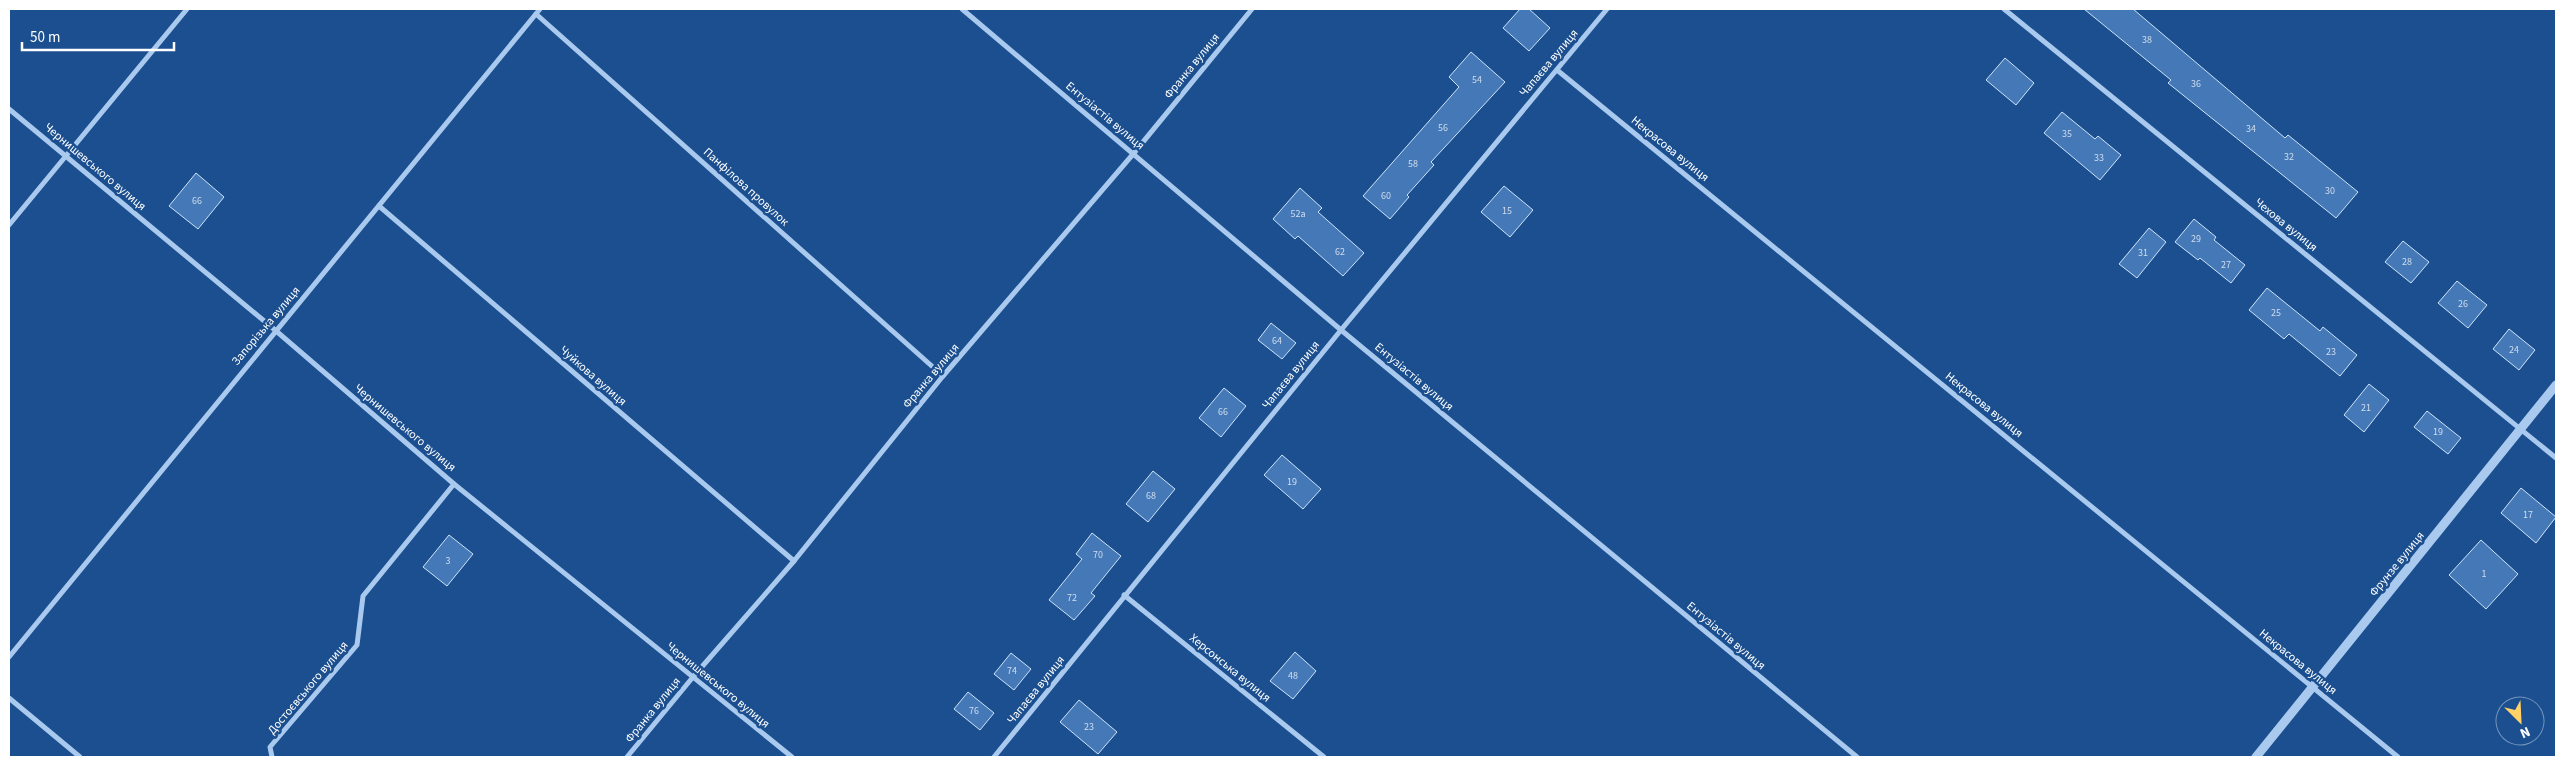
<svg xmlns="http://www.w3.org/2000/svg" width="2565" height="766" font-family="'Source Sans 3',sans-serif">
<rect width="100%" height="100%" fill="#1b4f8f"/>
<!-- building -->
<g fill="#4478b7" stroke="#cfe3fa">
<path d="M1520 9H1529L1550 28 1529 51 1503 28Z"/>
<path d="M2084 9H2133L2285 138 2288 135 2358 192 2336 218 2168 83 2171 80Z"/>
<path d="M1471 52 1505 82 1431 162 1434 165 1407 195 1409 197 1390 219 1363 196 1459 87 1449 77Z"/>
<path d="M2005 58 2034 83 2016 105 1986 80Z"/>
<path d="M2062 112 2095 139 2098 136 2121 155 2100 180 2044 133Z"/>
<path d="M196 173 224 197 198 229 169 206Z"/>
<path d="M1504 186 1533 210 1510 237 1481 212Z"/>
<path d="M1300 188 1322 208 1318 212 1364 253 1343 276 1298 236 1295 239 1273 219Z"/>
<path d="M2194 219 2216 237 2214 240 2245 265 2231 283 2200 258 2198 260 2175 242Z"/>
<path d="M2149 228 2166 242 2137 278 2119 264Z"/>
<path d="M2403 241 2429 262 2411 283 2385 262Z"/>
<path d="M2457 281 2487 305 2468 328 2438 303Z"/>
<path d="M2267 288 2320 331 2323 327 2357 355 2340 376 2289 334 2284 339 2249 310Z"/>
<path d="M1271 323 1296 343 1282 359 1258 340Z"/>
<path d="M2509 329 2535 350 2519 370 2493 349Z"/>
<path d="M2369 384 2389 400 2364 432 2344 415Z"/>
<path d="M1224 388 1246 406 1221 437 1199 418Z"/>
<path d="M2427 411 2461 438 2448 454 2414 427Z"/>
<path d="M1282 455 1321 489 1303 509 1264 475Z"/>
<path d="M1153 471 1175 489 1148 522 1126 504Z"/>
<path d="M2521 488 2556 517 2536 543 2501 513Z"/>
<path d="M1092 533 1121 556 1091 593 1095 596 1074 620 1049 600 1082 559 1076 554Z"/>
<path d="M449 535 473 554 447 586 423 567Z"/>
<path d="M2481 540 2518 574 2486 609 2449 575Z"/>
<path d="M1295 652 1316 671 1293 699 1270 681Z"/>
<path d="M1011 653 1031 669 1014 690 994 674Z"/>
<path d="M968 692 994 713 980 730 954 709Z"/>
<path d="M1079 700 1117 732 1098 754 1060 722Z"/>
</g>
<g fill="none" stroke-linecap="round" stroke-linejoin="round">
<!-- minor -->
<g stroke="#a9c9ee" stroke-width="5">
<path d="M962 9 1341 330 1857 757"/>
<path d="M2004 9 2556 458"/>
<path d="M536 14 943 376"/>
<path d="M1557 70 2398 757"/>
<path d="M9 109 275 330 454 484 792 757"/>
<path d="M379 206 794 561"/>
<path d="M9 225 187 9"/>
<path d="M1124 595 1324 757"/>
<path d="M9 657 540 9"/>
<path d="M9 698 80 757"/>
<path d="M272 757 270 747 357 645 363 596 454 484"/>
<path d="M627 757 693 677 794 561 943 376 1134 153 1252 9"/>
<path d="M994 757 1341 330 1607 9"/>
</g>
<!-- tertiary -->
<path stroke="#a9c9ee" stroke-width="9" d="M2256 757 2556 385"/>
</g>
<g text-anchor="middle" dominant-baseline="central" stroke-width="5" stroke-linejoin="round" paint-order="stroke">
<!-- number labels -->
<g font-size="10" fill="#d0dded">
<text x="2147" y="40">38</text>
<text x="1477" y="80">54</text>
<text x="2196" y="84">36</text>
<text x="1443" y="128">56</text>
<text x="2251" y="129">34</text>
<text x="2067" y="134">35</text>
<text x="2289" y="157">32</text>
<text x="2099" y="158">33</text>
<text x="1413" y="164">58</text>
<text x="2330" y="191">30</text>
<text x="1386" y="196">60</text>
<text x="197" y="201">66</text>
<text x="1507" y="211">15</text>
<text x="1298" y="214">52а</text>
<text x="2196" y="239">29</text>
<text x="1340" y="252">62</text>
<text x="2143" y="253">31</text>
<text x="2407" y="262">28</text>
<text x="2226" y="265">27</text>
<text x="2463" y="304">26</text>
<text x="2276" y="313">25</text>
<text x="1277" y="341">64</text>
<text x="2514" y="350">24</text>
<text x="2331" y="352">23</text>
<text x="2366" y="408">21</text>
<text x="1223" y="412">66</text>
<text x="2438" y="432">19</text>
<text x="1292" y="482">19</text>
<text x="1151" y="496">68</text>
<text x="2528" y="515">17</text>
<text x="1098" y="555">70</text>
<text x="448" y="561">3</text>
<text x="2484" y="574">1</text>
<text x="1072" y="598">72</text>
<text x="1012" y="671">74</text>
<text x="1293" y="676">48</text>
<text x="974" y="711">76</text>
<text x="1089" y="727">23</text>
</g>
<!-- street labels -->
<g font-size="12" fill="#fff" stroke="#1b4f8f">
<text transform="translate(1549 63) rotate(-50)">Чапаєва вулиця</text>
<text transform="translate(1192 66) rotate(-51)">Франка вулиця</text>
<text transform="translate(1105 116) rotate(40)">Ентузіастів вулиця</text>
<text transform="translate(1670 149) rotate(39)">Некрасова вулиця</text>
<text transform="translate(95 167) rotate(40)">Чернишевського вулиця</text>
<text transform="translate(746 187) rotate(42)">Панфілова провулок</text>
<text transform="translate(2286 225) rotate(39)">Чехова вулиця</text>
<text transform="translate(266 326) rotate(-50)">Запорізька вулиця</text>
<text transform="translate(1291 375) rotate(-51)">Чапаєва вулиця</text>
<text transform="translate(593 376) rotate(41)">Чуйкова вулиця</text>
<text transform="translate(931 376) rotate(-50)">Франка вулиця</text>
<text transform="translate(1414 377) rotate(40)">Ентузіастів вулиця</text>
<text transform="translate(1984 405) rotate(39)">Некрасова вулиця</text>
<text transform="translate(405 428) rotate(40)">Чернишевського вулиця</text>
<text transform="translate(2397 564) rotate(-51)">Фрунзе вулиця</text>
<text transform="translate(1726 636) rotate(40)">Ентузіастів вулиця</text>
<text transform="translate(2298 662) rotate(39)">Некрасова вулиця</text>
<text transform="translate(1230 668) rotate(39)">Херсонська вулиця</text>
<text transform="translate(718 685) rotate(39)">Чернишевського вулиця</text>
<text transform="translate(308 688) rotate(-50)">Достоєвського вулиця</text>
<text transform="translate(1036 690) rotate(-51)">Чапаєва вулиця</text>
<text transform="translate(653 710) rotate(-51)">Франка вулиця</text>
</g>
</g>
<!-- border -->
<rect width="2565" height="766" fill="none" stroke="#ffffff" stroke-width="20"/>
<!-- north arrow -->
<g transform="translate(2520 721) rotate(156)"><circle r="24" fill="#1b4f8f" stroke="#7695bc"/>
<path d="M0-4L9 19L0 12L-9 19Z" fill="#ffd166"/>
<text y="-8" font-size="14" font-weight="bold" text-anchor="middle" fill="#ffffff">N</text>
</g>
<!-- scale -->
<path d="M22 42v8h152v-8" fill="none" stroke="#ffffff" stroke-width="2.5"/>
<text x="30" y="42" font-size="15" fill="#ffffff" stroke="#1b4f8f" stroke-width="4" paint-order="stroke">50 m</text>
</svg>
